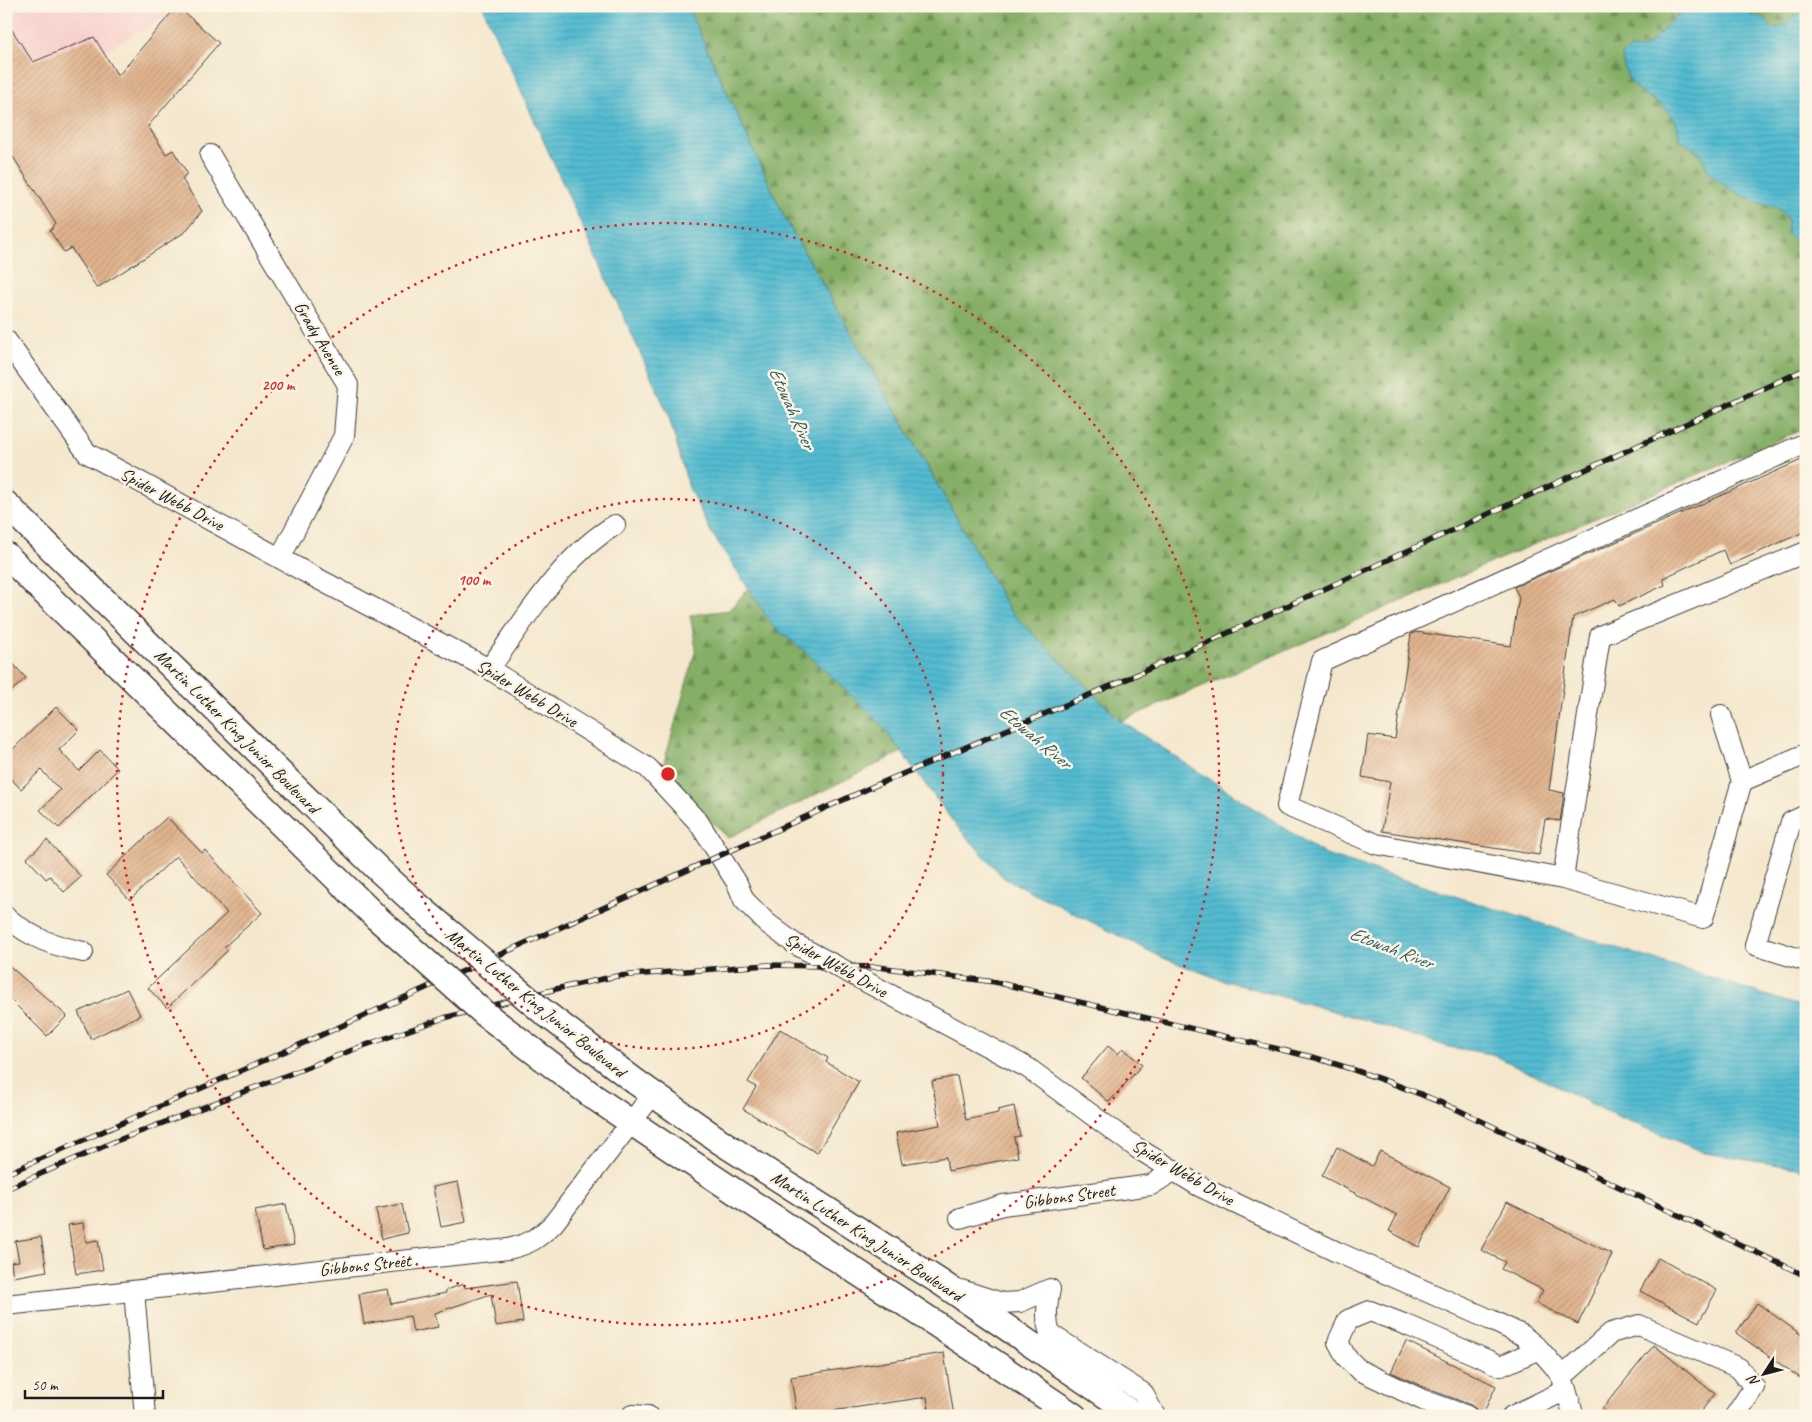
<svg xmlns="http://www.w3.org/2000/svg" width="1812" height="1422" font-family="Caveat,sans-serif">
<defs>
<pattern id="forest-firs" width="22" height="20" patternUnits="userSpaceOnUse" patternTransform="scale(1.25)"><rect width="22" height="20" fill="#85ae66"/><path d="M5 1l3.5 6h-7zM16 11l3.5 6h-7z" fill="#6c8d53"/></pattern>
<pattern id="water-rules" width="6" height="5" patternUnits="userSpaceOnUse" patternTransform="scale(1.25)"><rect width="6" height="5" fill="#53bbd0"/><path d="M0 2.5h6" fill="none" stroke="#48a0b2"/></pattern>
<pattern id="building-hatch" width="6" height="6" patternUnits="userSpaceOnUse" patternTransform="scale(1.25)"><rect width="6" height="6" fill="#e0b38d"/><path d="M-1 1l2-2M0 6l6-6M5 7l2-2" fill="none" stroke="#c09979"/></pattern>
</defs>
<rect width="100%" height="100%" fill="#fcf5e5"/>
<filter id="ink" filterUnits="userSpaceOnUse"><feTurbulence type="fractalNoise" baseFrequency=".02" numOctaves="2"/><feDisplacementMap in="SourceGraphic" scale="10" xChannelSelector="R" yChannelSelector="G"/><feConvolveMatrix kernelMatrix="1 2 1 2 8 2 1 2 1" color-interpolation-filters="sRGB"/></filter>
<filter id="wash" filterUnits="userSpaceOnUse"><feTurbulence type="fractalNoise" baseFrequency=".0096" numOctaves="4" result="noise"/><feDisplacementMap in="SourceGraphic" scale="20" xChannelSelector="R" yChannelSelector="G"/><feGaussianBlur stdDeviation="1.12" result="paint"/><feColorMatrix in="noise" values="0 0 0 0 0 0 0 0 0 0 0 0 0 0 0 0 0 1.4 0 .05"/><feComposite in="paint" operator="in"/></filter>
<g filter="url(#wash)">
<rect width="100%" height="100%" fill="#f4e7cd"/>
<!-- built -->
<path fill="#f7d0cc" d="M6 6H172L169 15 61 75 6 116Z"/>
<!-- forest -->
<g fill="url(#forest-firs)" stroke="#506541">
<path d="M687 6H1806V428L1121 721 1010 611 786 220Z"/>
<path d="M755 581 906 750 728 838 662 769 696 649 690 615 729 610Z"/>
</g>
<!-- water -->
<g fill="url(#water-rules)" stroke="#386c76">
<path d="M482 6H687L786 220 1010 611 1121 721 1326 855 1806 1008V1172L1797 1168 1705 1153 1608 1112 1492 1054 1449 1047 1365 1020 1222 980 1163 958 1004 878 954 823 880 723 807 653 774 627 711 532 689 488 668 414Z"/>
<path d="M1681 6H1753L1751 16 1764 17 1774 29 1786 24 1798 12 1806 13V244L1796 242 1787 233V218L1778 208C1758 204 1724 189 1710 173 1706 169 1705 161 1702 156 1696 149 1688 145 1680 140 1679 135 1678 130 1677 125 1665 92 1628 105 1622 56L1630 48 1644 49 1675 18Z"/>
</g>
<g id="blocks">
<!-- building -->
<g fill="url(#building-hatch)">
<path d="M177 6 219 43 148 126 166 154 173 150 187 173 182 179 202 211 185 232 97 288 71 248 64 252 50 231 56 224 6 146V21L33 62 94 37 118 76Z"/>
<path d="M1806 458V531L1730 565 1723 550 1663 578 1665 585 1619 606 1615 599 1573 617 1549 790 1564 793 1560 821 1545 819 1539 855 1382 831 1390 782 1362 777 1368 735 1395 739 1411 634 1416 632 1511 646 1519 597 1514 587Z"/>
<path d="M6 656 26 678 6 696Z"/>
<path d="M56 707 79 730 59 750 79 771 100 750 118 769 59 828 40 810 60 790 41 770 21 789 6 774V756Z"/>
<path d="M167 817 202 853 205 850 262 913 224 947 228 950 167 1008 148 988 227 913 176 856 130 900 106 875Z"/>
<path d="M47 840 81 877 64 892 50 876 46 879 27 858Z"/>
<path d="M6 963 67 1016 47 1036 6 995Z"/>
<path d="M127 989 140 1015 91 1039 78 1012Z"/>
<path d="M780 1029 828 1058 826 1062 859 1082 817 1153 743 1109 756 1087 748 1082Z"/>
<path d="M1108 1046 1118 1054 1123 1048 1142 1065 1109 1102 1081 1078Z"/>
<path d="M957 1076 966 1120 998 1113V1110L1014 1106 1020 1136 1014 1137 1018 1157 948 1171 946 1157 902 1164 896 1133 940 1125 932 1081Z"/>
<path d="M1337 1147 1372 1166 1380 1151 1450 1187 1419 1247 1389 1231 1397 1215 1322 1176Z"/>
<path d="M458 1182 466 1222 441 1227 433 1187Z"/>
<path d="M1507 1202 1612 1254 1578 1324 1536 1303 1543 1290 1501 1269 1505 1262 1481 1250Z"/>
<path d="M286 1204 294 1245 263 1250 255 1210Z"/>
<path d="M402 1204 408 1233 382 1239 376 1209Z"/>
<path d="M83 1223 86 1242 98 1240 103 1270 76 1274 68 1225Z"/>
<path d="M41 1237 47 1271 13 1277 11 1262 19 1261 15 1241Z"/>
<path d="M1658 1258 1717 1290 1699 1322 1640 1291Z"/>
<path d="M517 1281 523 1322 496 1326 491 1294 435 1313 438 1327 413 1332 410 1316 364 1324 359 1294 388 1289 391 1304 446 1293V1290L464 1284 465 1288Z"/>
<path d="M1757 1303 1806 1338V1382L1736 1333Z"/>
<path d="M1406 1341 1496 1386 1482 1416H1479L1476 1409 1471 1405 1428 1389 1391 1372Z"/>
<path d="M1654 1345 1715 1394 1697 1416H1611L1602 1409Z"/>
<path d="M944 1353 954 1416H930L927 1397 797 1416 791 1377Z"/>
</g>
</g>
</g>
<g filter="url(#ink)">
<use href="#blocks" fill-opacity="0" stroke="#3c3a37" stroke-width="1"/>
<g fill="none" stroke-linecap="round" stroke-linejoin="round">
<defs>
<g id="minor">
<path d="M210 155 348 385 344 436 280 558"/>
<path d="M6 340 87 453 307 573 489 669 648 768 699 823 737 883 744 900 767 923 795 944 1028 1068 1137 1148 1199 1186 1337 1252 1491 1320 1522 1335 1539 1349 1553 1365 1562 1377 1574 1416"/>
<path d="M489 669C526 619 561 557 615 525"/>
<path d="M1721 715 1742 781 1703 918 1563 879 1376 844 1287 806 1322 661 1806 443"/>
<path d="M1742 781 1806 754"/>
<path d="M1806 815 1791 822 1755 945 1806 961"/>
<path d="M1563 879 1600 636 1806 552"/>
<path d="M6 917C33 939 49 944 83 952"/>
<path d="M960 1218 1003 1205 1151 1185 1175 1170"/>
<path d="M961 1290 1002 1303 1020 1302 1050 1289C1047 1305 1045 1318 1050 1334L1143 1393 1155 1416"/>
<path d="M134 1291 145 1416"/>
<path d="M6 1305 508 1249C530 1244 537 1239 553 1224L653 1094"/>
<path d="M1562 1377 1611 1333 1639 1325 1739 1368 1754 1387 1735 1416"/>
<path d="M632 1415 648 1416"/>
<path d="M1467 1416 1423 1400 1359 1370 1346 1357 1338 1342 1348 1320 1370 1311 1409 1326 1501 1366 1539 1349"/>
<path d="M1512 1416 1566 1390"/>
</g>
<g id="major">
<path d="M6 504 380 871 415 903"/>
<path d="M6 555 377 918"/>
<path d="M636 1082 721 1142 940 1282 1136 1416"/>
<path d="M594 1097C753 1206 915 1308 1074 1416"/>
</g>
</defs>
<!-- minor casing -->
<use href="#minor" stroke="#3c3a37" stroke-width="22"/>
<!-- major casing -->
<use href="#major" stroke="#3c3a37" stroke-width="28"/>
<!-- minor -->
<use href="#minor" stroke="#fff" stroke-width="20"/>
<!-- major -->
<use href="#major" stroke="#fff" stroke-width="25"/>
<defs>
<g id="rail">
<path d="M6 1174 297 1046 874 786 1127 679 1806 369"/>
<path d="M6 1189 116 1141 360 1047 444 1018 560 988 617 976 768 965 878 967 995 982 1316 1058C1364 1072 1410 1089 1456 1109L1806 1276"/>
</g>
</defs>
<!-- rail casing -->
<use href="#rail" stroke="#1c1c1c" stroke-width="5.5"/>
<!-- rail -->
<use href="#rail" stroke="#fcf5e5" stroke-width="4" stroke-dasharray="11" stroke-linecap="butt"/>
<defs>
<g id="major-bridge">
<path d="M415 903 541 1010 636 1082"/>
<path d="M377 918 485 1014 594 1097"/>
</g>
</defs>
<!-- major-bridge casing -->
<use href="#major-bridge" stroke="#3c3a37" stroke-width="28" stroke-linecap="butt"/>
<!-- major-bridge -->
<use href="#major-bridge" stroke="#fff" stroke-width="25"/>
</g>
</g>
<!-- distance rings -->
<g fill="none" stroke="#d62828" stroke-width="2.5" stroke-dasharray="2.5 5">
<circle cx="668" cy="774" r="275"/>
<circle cx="668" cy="774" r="551"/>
</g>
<g text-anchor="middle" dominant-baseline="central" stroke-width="5" stroke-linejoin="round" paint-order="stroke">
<!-- street labels -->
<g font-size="18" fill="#1c1c1c" stroke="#fcf5e5">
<text transform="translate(320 338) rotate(59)">Grady Avenue</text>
<text transform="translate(172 499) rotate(28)">Spider Webb Drive</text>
<text transform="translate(527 693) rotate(31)">Spider Webb Drive</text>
<text transform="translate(237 731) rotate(45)">Martin Luther King Junior Boulevard</text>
<text transform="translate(836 965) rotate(29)">Spider Webb Drive</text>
<text transform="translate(536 1003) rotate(39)">Martin Luther King Junior Boulevard</text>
<text transform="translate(1183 1172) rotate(30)">Spider Webb Drive</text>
<text transform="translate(1069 1196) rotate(-8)">Gibbons Street</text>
<text transform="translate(867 1236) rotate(33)">Martin Luther King Junior Boulevard</text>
<text transform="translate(365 1265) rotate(-6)">Gibbons Street</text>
</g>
<!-- water labels -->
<g font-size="19" font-style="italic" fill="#325c64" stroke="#fcf5e5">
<text transform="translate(792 408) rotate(66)">Etowah River</text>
<text transform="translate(1035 737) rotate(40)">Etowah River</text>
<text transform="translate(1391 948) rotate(21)">Etowah River</text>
</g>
</g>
<circle cx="668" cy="774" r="8" fill="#d62828" stroke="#fcf5e5" stroke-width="2.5"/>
<g font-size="15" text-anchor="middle" font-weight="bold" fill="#d62828" stroke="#fcf5e5" stroke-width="5" stroke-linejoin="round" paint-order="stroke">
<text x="278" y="390">200 m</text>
<text x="474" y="585">100 m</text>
</g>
<!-- margin -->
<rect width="1812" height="1422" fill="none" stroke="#fcf5e5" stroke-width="25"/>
<!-- north arrow -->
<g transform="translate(1764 1374) rotate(234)" stroke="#fcf5e5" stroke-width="4" paint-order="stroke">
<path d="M0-4L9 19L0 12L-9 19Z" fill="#1c1c1c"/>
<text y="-8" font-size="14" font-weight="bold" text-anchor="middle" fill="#1c1c1c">N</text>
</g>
<!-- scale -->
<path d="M25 1390v8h138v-8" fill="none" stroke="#1c1c1c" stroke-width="2.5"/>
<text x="32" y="1390" font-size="15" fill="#1c1c1c" stroke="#fcf5e5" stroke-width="4" paint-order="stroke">50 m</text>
</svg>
